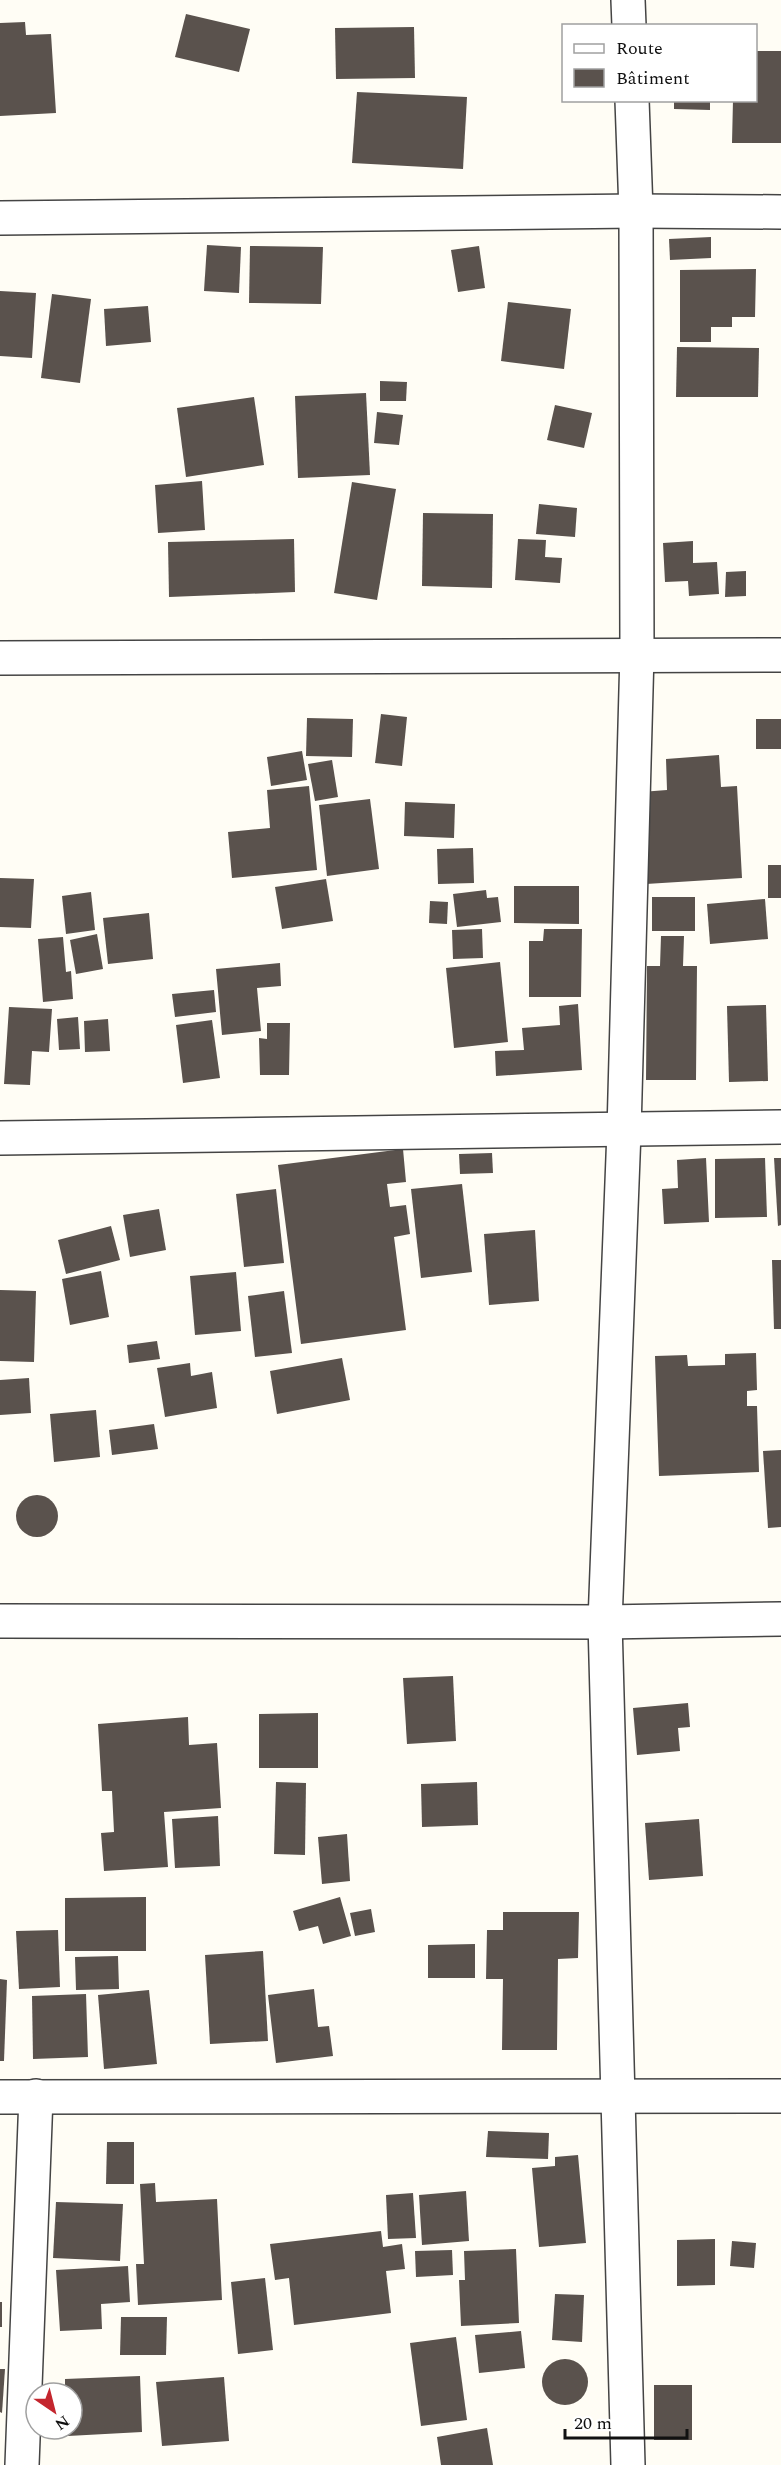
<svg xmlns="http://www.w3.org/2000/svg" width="781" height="2465" font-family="Spectral,serif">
<rect width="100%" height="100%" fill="#fffdf5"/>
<!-- building -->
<g fill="#5a524d">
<path d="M186 14 250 29 239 72 175 57Z"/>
<path d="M25 22 26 35 51 34 56 113 0 116V23Z"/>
<path d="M414 27 415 78 336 79 335 28Z"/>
<path d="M756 51H781V143H732L733 100H756Z"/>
<path d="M357 92 467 97 463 169 352 163Z"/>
<path d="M674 100H710V110L674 109Z"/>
<path d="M711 237V258L670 260 669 239Z"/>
<path d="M207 245 241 247 239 293 204 291Z"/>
<path d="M250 246 323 247 321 304 249 303Z"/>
<path d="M479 246 485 288 458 292 451 250Z"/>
<path d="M756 269 755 317H732V327H711V342H680V270Z"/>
<path d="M0 291 36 293 32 358 0 356Z"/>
<path d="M52 294 91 299 80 383 41 378Z"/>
<path d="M508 302 571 309 564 369 501 361Z"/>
<path d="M148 306 151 342 106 346 104 309Z"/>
<path d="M677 347 759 348 758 397H676Z"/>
<path d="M380 381 407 382 406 401H380Z"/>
<path d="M366 393 370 475 298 478 295 396Z"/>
<path d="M254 397 264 465 186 477 177 408Z"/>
<path d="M555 405 592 413 584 448 547 440Z"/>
<path d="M377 412 403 415 399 445 374 443Z"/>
<path d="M202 481 205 530 158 533 155 485Z"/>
<path d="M352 482 396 489 377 600 334 593Z"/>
<path d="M539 504 577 508 575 537 536 534Z"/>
<path d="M423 513 493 514 492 588 422 586Z"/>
<path d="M294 539 295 592 169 597 168 542Z"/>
<path d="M518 539 546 540 545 557 562 558 560 583 515 580Z"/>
<path d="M693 541V563L717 562 719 594 689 596 688 581 665 582 663 543Z"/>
<path d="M746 571V596L725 597 726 572Z"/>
<path d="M381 714 407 717 402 766 375 763Z"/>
<path d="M307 718 353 719 352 757 306 756Z"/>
<rect x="756" y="719" width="25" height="30"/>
<path d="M302 751 307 780 271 786 267 757Z"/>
<path d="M719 755 721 787 737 786 742 878 646 884 641 792 667 790 666 759Z"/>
<path d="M332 760 338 797 315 801 308 764Z"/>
<path d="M309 786 317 870 232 878 228 832 270 828 267 790Z"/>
<path d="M370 799 379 869 327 876 319 805Z"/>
<path d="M405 802 455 804 454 838 404 836Z"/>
<path d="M473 848 474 883 438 884 437 849Z"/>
<rect x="768" y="865" width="13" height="33"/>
<path d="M0 878 34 879 31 928 0 927Z"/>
<path d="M326 879 333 921 282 929 275 887Z"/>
<path d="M514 886H579V924L514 923Z"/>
<path d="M486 890 487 898 498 897 501 922 457 927 453 894Z"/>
<path d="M91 892 95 930 66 934 62 896Z"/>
<rect x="652" y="897" width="43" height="34"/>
<path d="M765 899 768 939 710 944 707 904Z"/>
<path d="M430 901 448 902 447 924 429 923Z"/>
<path d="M149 913 153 959 108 964 103 918Z"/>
<path d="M482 929 483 958 453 959 452 930Z"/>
<path d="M544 929H582L581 997H529V941H543Z"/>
<path d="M97 934 103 969 76 974 70 940Z"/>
<path d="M661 936H684L683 966H697L696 1080H646L647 966H660Z"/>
<path d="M63 937 66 972 71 971 73 999 43 1002 38 939Z"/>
<path d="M500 962 508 1042 454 1048 446 968Z"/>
<path d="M280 963 281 986 257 988 261 1031 222 1035 216 969Z"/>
<path d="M214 990 216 1012 175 1017 172 994Z"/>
<path d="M578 1004 582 1070 496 1076 495 1051 524 1050 522 1028 560 1025 559 1006Z"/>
<path d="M766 1005 768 1081 729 1082 727 1006Z"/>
<path d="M9 1007 52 1009 49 1052 32 1051 30 1085 4 1084Z"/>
<path d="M78 1017 80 1049 59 1050 57 1019Z"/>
<path d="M108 1019 110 1051 85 1052 84 1021Z"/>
<path d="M212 1020 220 1078 183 1083 176 1025Z"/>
<path d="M267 1023H290L289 1075H260L259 1038 267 1039Z"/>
<path d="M403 1149 406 1182 387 1184 390 1207 406 1205 410 1234 394 1237 406 1330 301 1344 278 1165Z"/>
<path d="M492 1153 493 1173 460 1174 459 1154Z"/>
<path d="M706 1158 709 1222 664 1224 662 1189 678 1188 677 1160Z"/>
<path d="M765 1158 767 1217 715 1218V1159Z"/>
<path d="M774 1158H781V1225L778 1226Z"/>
<path d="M462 1184 472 1272 421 1278 411 1189Z"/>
<path d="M276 1189 284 1263 244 1267 236 1194Z"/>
<path d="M159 1209 166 1250 130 1257 123 1215Z"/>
<path d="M111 1226 120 1260 66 1274 58 1240Z"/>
<path d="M535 1230 539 1301 489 1305 484 1234Z"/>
<path d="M772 1260H781V1329H774Z"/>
<path d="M101 1271 109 1317 70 1325 62 1279Z"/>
<path d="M236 1272 241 1331 195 1335 190 1276Z"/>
<path d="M0 1290 36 1291 34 1362 0 1361Z"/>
<path d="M284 1291 292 1353 255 1357 248 1296Z"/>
<path d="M157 1341 160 1359 129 1363 127 1345Z"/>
<path d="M756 1353 757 1390 747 1391V1406H757L759 1472 659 1476 655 1356 687 1355 688 1366 725 1365V1354Z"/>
<path d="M342 1358 350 1400 277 1414 270 1371Z"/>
<path d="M190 1363 191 1376 212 1372 217 1408 165 1417 157 1368Z"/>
<path d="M29 1378 31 1413 0 1415V1380Z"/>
<path d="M96 1410 100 1457 54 1462 50 1414Z"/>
<path d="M154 1424 158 1449 112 1455 109 1430Z"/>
<path d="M781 1450V1527L768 1528 763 1451Z"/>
<circle cx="37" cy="1516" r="21"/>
<path d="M453 1676 456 1741 407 1744 403 1678Z"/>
<path d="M688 1703 690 1727 678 1728 680 1751 637 1755 633 1708Z"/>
<path d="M318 1713V1768H259V1714Z"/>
<path d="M188 1717 189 1745 217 1743 221 1808 164 1812 168 1867 104 1871 101 1833 114 1832 112 1791H102L98 1724Z"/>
<path d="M276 1782 306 1783 305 1855 274 1854Z"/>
<path d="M477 1782 478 1825 422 1827 421 1784Z"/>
<path d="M218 1816 220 1866 175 1868 172 1819Z"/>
<path d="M699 1819 703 1876 649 1880 645 1823Z"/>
<path d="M347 1834 350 1881 322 1884 318 1837Z"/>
<path d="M146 1897V1951H65V1898Z"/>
<path d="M340 1897 351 1936 323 1944 318 1926 299 1931 293 1911Z"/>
<path d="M371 1909 375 1932 355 1936 350 1913Z"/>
<path d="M503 1912H579L578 1958 558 1959 557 2050H502L503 1979H486L487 1930H503Z"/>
<path d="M58 1930 60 1987 19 1989 16 1931Z"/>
<path d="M475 1944V1978H428V1945Z"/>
<path d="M263 1951 268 2041 210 2044 205 1955Z"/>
<path d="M118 1956 119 1989 76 1990 75 1957Z"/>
<path d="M0 1979 7 1980 4 2061H0Z"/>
<path d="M314 1989 318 2027 329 2026 333 2056 276 2063 268 1995Z"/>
<path d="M149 1990 157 2064 104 2069 98 1995Z"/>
<path d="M86 1994 88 2057 33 2059 32 1996Z"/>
<path d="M488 2131 549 2133 548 2159 486 2157Z"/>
<path d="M107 2142H134V2184H106Z"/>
<path d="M578 2155 586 2243 539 2247 532 2168 555 2166V2157Z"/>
<path d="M155 2183 156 2202 217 2199 222 2300 138 2305 136 2264H144L140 2184Z"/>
<path d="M466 2191 469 2241 422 2245 419 2195Z"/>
<path d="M413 2193 416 2238 388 2239 386 2195Z"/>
<path d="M56 2202 123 2204 120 2261 53 2258Z"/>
<path d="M381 2231 383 2247 402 2244 405 2269 386 2271 391 2313 294 2325 289 2278 275 2280 270 2244Z"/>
<path d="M715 2239V2285L677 2286V2240Z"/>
<path d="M732 2241 756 2243 754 2268 730 2266Z"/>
<path d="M516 2249 519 2323 461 2326 459 2280H465L464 2251Z"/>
<path d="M452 2250 453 2275 416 2277 415 2251Z"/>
<path d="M128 2266 130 2302 101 2304 102 2329 60 2331 56 2270Z"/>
<path d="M265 2278 273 2350 238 2354 231 2282Z"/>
<path d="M555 2294 584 2295 582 2342 552 2340Z"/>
<rect x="0" y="2302" width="2" height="25"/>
<path d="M121 2317H167L166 2355H120Z"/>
<path d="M521 2331 525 2368 479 2373 475 2335Z"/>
<path d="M456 2337 467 2420 421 2426 410 2343Z"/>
<circle cx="565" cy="2382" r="23"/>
<path d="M0 2369H5L2 2413 0 2412Z"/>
<path d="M140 2376 142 2432 68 2436 67 2429H72V2393H65V2379Z"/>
<path d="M224 2377 229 2441 162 2446 156 2382Z"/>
<rect x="654" y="2385" width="38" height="55"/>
<path d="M487 2428 493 2465H441L437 2437Z"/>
</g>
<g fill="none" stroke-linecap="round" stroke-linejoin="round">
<defs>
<g id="street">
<path d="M628 0 629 26"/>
<path d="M0 218 636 211 781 212"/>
<path d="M0 658 781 655"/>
<path d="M0 1138 781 1127"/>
<path d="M0 1621 605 1622 781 1619"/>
<path d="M0 2097 781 2096"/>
<path d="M22 2465 36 2096"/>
<path d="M628 2465 605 1622 624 1131 637 653 636 211 632 100"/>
</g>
</defs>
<!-- street casing -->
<use href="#street" stroke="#444" stroke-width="36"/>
<!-- street -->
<use href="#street" stroke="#fff" stroke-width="33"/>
</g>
<!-- legend -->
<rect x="562" y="24" width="195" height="78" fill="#ffffff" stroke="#a0a0a0" stroke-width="1.5"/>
<rect x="574" y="44" width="30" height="9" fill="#ffffff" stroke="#a0a0a0" stroke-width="1.5"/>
<text x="616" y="54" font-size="18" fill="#111111">Route</text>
<rect x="574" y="69" width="30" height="18" fill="#5a524d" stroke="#a0a0a0" stroke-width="1.5"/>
<text x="616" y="84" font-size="18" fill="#111111">Bâtiment</text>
<!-- north arrow -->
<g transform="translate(54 2411) rotate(145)"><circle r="28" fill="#ffffff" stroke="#a0a0a0" stroke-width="1.5"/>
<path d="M0-4.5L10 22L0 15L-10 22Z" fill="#c4262e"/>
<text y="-9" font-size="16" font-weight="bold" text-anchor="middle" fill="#111111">N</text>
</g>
<!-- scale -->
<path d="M565 2429v9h122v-9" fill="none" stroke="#111111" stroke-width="3"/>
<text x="574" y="2429" font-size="18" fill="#111111" stroke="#ffffff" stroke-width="4.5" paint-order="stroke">20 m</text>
</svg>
